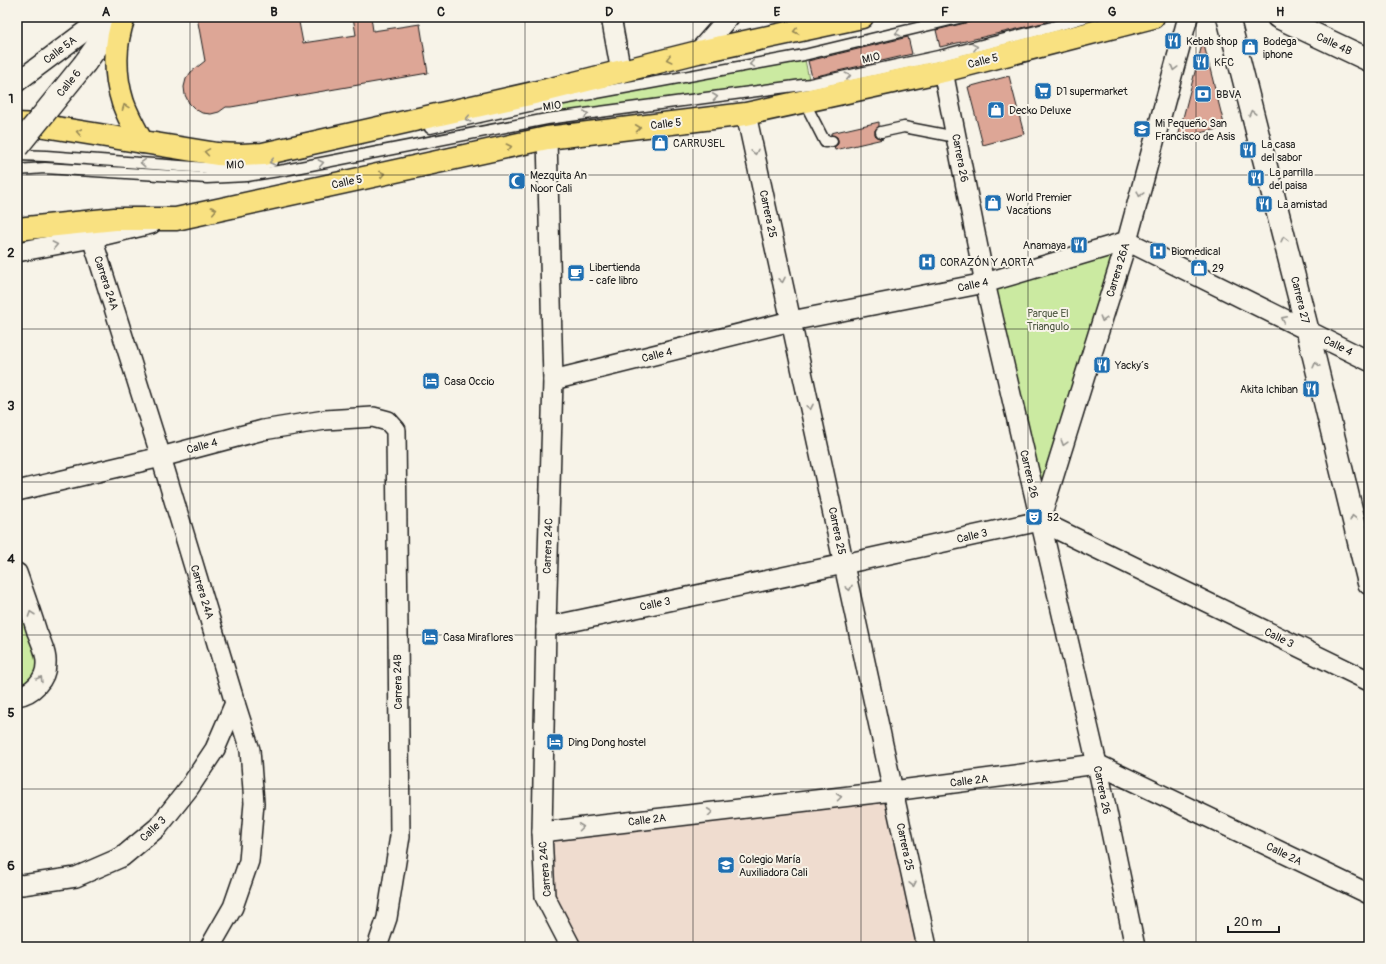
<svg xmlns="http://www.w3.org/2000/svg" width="1386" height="964" font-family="Pangolin,sans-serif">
<rect width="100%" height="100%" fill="#f7f3e8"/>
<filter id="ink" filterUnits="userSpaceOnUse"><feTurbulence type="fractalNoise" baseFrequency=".025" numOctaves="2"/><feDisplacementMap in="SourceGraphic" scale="8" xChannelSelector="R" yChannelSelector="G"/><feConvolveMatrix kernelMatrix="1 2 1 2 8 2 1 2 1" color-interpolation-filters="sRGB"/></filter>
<g filter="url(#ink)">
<!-- built -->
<path fill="#efdccf" d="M893 791 927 947H571L545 897 542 832Z"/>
<!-- green -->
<g fill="#cbeaa1" stroke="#74835e">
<path d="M804 55 810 84 547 119V102Z"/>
<path d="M1127 241 1040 521 985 283Z"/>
<path d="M17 573 46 665 17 696Z"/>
</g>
<!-- building -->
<g fill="#dda696" stroke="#1c1c1c">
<path d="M197 17H298L303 43 356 35 353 17H371L373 31 420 24 428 73 231 107H226L219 112 211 114 202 113 195 109 189 103 185 95 184 87 186 79 191 72 205 61Z"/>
<path d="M990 17H1046L1047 22 940 47 936 30Z"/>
<path d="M908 37 912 54 812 77 808 61Z"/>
<path d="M1203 41 1225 128 1178 137Z"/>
<path d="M1009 76 1024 134 983 145 968 87Z"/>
<path d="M879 122V126L875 130V134L876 137 883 139 835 150 834 147 838 144V140L837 137 831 135V133Z"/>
</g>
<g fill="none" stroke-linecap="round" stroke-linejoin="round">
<defs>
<g id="service">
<path d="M804 101 825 142 832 141"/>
<path d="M430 128 547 102 804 55 963 17"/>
<path d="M881 132 904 127 956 137"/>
<path d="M17 155 46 156 207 168H247L272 162"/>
<path d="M17 170 45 168 207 178 247 176 285 170 547 119 810 84 943 55 1052 27 1086 17"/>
</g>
<g id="minor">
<path d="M611 17 621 72"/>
<path d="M698 52 729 17"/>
<path d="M943 71 985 283 1097 764 1135 947"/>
<path d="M17 82 104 17"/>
<path d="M746 114 927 947"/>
<path d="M547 138 553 380 546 627 542 832 545 897 571 947"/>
<path d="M92 238 161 457 235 703 250 750 254 803 249 861 233 907 210 947"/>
<path d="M17 252 92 238 151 224"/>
<path d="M553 380 791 321 985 283 1127 241 1369 361"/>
<path d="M17 491 161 457 263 430 325 420 373 417 388 421 396 430 400 836 387 918 377 947"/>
<path d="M1040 520 1127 241 1188 17"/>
<path d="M17 573C24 593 31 612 37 632 41 642 47 654 46 664 46 680 32 694 17 696"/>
<path d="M546 627 844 564 1040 521 1369 681"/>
<path d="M542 832 893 791 1097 764 1369 894"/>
<path d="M17 884 22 885 76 877 122 857 158 827 189 788 215 749 235 703"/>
</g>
<g id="tertiary">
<path d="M1228 17 1308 332 1369 583"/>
<path d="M1278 17 1369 60"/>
</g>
<path id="secondary" d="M85 63 118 17"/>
<g id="primary">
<path d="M124 17C114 44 114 75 123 103 128 117 135 129 142 142"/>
<path d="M17 124 38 125 217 154 241 155 263 154 547 90 698 52 862 17"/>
<path d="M17 229 115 219H176L547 138 746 114 943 71 1153 17"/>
</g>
</defs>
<!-- service casing -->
<use href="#service" stroke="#1c1c1c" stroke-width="13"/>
<!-- minor casing -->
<use href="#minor" stroke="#1c1c1c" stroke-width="22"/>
<!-- tertiary casing -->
<use href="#tertiary" stroke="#1c1c1c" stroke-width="25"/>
<!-- secondary casing -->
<use href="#secondary" stroke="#1c1c1c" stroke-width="25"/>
<!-- primary casing -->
<use href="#primary" stroke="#1c1c1c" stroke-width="25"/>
<!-- service -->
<use href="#service" stroke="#f7f3e8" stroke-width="10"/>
<!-- minor -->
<use href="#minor" stroke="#f7f3e8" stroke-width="19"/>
<!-- tertiary -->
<use href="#tertiary" stroke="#f7f3e8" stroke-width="22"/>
<!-- secondary -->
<use href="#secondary" stroke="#f7f3e8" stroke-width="22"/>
<!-- primary -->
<use href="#primary" stroke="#f9e181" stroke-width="22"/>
<defs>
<path id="secondary-bridge" d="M17 147 85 63"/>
</defs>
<!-- secondary-bridge casing -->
<use href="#secondary-bridge" stroke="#1c1c1c" stroke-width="25" stroke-linecap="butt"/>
<!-- secondary-bridge -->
<use href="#secondary-bridge" stroke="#f7f3e8" stroke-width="22"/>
</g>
<!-- one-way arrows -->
<defs><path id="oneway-chevron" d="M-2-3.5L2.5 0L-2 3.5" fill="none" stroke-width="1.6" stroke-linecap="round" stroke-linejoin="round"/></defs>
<g stroke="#968854">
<use href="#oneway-chevron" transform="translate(796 31) rotate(168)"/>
<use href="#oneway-chevron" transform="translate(669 59) rotate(166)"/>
<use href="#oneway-chevron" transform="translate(125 107) rotate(-111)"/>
<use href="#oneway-chevron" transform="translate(638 128) rotate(-7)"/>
<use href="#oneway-chevron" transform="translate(79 132) rotate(-170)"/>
<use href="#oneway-chevron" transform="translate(509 147) rotate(-12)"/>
<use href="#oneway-chevron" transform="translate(207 152) rotate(-171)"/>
<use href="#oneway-chevron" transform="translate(382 174) rotate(-12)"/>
<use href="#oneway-chevron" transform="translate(214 210) rotate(-12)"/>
</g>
<g stroke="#94928c">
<use href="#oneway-chevron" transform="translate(898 33) rotate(167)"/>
<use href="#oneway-chevron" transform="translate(975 47) rotate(-14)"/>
<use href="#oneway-chevron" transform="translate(752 64) rotate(170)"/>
<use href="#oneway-chevron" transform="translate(1174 68) rotate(105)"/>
<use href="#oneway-chevron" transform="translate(848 76) rotate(-13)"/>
<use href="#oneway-chevron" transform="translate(715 97) rotate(-7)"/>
<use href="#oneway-chevron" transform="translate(1252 113) rotate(-104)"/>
<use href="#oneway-chevron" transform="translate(586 114) rotate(-7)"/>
<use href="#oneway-chevron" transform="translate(468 119) rotate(168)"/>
<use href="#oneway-chevron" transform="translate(755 152) rotate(78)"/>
<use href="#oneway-chevron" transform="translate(272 162) rotate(168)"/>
<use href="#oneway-chevron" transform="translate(143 163) rotate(-176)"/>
<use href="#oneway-chevron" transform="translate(321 163) rotate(-11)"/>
<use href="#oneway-chevron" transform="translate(1140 194) rotate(105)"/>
<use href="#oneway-chevron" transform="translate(1284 239) rotate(-104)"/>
<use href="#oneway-chevron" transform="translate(55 245) rotate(-11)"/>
<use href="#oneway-chevron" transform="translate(782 280) rotate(78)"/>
<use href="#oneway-chevron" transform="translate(1103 319) rotate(107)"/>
<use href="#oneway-chevron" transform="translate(1284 319) rotate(-154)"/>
<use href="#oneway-chevron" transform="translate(1316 365) rotate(-104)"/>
<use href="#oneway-chevron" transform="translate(810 407) rotate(78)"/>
<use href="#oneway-chevron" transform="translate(1064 443) rotate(107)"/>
<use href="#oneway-chevron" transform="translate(1353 518) rotate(-104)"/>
<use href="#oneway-chevron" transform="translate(849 588) rotate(78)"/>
<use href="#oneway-chevron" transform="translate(31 614) rotate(-109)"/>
<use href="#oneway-chevron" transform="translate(40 679) rotate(-59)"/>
<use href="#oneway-chevron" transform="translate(839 797) rotate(-7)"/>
<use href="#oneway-chevron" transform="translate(710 812) rotate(-7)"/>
<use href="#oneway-chevron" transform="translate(581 827) rotate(-7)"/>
<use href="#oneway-chevron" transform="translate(913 884) rotate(78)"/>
</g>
</g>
<!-- grid -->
<path fill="none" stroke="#1c1c1c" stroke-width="1" stroke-opacity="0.55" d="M190 17V947M358 17V947M525 17V947M693 17V947M861 17V947M1028 17V947M1196 17V947M17 175H1369M17 329H1369M17 482H1369M17 635H1369M17 789H1369"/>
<!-- icons -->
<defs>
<symbol id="restaurant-square" viewBox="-11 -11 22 22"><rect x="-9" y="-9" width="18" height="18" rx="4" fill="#1f6fb2" stroke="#f7f3e8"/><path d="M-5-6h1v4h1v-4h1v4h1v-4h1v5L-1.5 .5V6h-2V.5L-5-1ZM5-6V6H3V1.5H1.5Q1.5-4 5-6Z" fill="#fff"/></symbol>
<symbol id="shop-square" viewBox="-11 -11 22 22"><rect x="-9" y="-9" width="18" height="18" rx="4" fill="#1f6fb2" stroke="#f7f3e8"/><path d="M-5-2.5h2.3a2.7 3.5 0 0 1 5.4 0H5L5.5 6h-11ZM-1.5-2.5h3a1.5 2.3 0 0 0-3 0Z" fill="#fff"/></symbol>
<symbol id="supermarket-square" viewBox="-11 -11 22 22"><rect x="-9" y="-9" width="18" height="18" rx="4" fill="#1f6fb2" stroke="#f7f3e8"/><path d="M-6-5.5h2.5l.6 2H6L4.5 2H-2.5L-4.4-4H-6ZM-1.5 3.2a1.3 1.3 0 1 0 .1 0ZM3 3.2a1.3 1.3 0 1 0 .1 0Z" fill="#fff"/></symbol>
<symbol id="bank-square" viewBox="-11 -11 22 22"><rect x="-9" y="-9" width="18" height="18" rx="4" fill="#1f6fb2" stroke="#f7f3e8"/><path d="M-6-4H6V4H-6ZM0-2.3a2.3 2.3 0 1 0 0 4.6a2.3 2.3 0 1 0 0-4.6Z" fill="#fff"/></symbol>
<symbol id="school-square" viewBox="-11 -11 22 22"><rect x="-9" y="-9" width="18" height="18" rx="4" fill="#1f6fb2" stroke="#f7f3e8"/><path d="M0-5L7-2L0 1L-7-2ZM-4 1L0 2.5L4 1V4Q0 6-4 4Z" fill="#fff"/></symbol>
<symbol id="mosque-square" viewBox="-11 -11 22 22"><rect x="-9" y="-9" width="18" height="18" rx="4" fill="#1f6fb2" stroke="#f7f3e8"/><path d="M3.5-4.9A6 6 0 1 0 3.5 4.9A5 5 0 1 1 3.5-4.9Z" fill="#fff"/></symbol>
<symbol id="hospital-square" viewBox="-11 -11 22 22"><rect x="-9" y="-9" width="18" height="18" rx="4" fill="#1f6fb2" stroke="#f7f3e8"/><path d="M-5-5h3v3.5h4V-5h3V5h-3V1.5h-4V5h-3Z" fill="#fff"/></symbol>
<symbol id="cafe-square" viewBox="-11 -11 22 22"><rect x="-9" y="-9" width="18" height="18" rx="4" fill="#1f6fb2" stroke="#f7f3e8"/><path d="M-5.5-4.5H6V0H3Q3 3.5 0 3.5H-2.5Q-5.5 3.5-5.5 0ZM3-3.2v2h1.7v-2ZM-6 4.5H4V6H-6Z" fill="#fff"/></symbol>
<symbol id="hotel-square" viewBox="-11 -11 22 22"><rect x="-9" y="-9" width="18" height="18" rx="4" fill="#1f6fb2" stroke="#f7f3e8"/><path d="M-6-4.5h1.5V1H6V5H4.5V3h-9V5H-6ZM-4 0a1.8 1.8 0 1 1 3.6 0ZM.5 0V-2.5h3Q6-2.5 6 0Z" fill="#fff"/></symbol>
<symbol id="theatre-square" viewBox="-11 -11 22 22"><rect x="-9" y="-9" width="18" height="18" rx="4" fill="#1f6fb2" stroke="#f7f3e8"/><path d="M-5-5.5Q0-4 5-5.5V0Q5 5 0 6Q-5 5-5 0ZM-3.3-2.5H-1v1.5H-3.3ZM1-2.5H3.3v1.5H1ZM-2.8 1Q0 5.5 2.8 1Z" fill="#fff"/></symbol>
</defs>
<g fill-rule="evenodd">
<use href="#restaurant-square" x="1163" y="31" width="20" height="20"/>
<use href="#shop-square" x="1240" y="37" width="20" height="20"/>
<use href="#restaurant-square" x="1191" y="52" width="20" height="20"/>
<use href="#supermarket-square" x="1033" y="81" width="20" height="20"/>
<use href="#bank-square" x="1193" y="84" width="20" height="20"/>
<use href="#shop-square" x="986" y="100" width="20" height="20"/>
<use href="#school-square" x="1132" y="119" width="20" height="20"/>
<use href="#shop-square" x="650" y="133" width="20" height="20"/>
<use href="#restaurant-square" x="1238" y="140" width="20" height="20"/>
<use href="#restaurant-square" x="1246" y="168" width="20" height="20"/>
<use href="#mosque-square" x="507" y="171" width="20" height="20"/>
<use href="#shop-square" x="983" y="193" width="20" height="20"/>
<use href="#restaurant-square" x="1254" y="194" width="20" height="20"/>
<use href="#restaurant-square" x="1069" y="235" width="20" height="20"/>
<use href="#hospital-square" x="1148" y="241" width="20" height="20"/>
<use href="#hospital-square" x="917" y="252" width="20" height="20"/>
<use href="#shop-square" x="1189" y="258" width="20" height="20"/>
<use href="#cafe-square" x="566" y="263" width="20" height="20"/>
<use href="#restaurant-square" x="1092" y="355" width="20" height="20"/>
<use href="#hotel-square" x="421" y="371" width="20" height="20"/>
<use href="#restaurant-square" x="1301" y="379" width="20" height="20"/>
<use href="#theatre-square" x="1024" y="507" width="20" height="20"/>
<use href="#hotel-square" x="420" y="627" width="20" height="20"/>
<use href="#hotel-square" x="545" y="732" width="20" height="20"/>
<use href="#school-square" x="716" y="855" width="20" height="20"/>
</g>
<g text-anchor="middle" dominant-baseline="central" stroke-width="4" stroke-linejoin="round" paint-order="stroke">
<!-- poi labels -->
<g font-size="11" fill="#1c1c1c" stroke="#f7f3e8" text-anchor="start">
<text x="1186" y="41">Kebab shop</text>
<text x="1263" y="41">Bodega<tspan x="1263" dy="13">iphone</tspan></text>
<text x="1214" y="62">KFC</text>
<text x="1056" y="91">D1 supermarket</text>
<text x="1216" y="94">BBVA</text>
<text x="1009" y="110">Decko Deluxe</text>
<text x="1155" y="123">Mi Pequeño San<tspan x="1155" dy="13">Francisco de Asis</tspan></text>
<text x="673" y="143">CARRUSEL</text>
<text x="1261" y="144">La casa<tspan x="1261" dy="13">del sabor</tspan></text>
<text x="1269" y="172">La parrilla<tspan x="1269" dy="13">del paisa</tspan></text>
<text x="530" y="175">Mezquita An<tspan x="530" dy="13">Noor Cali</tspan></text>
<text x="1006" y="197">World Premier<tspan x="1006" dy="13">Vacations</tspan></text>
<text x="1277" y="204">La amistad</text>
<text x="1066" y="245" text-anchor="end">Anamaya</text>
<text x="1171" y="251">Biomedical</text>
<text x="940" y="262">CORAZÓN Y AORTA</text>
<text x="589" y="267">Libertienda<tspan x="589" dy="13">- cafe libro</tspan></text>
<text x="1212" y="268">29</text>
<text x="1115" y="365">Yacky´s</text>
<text x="444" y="381">Casa Occio</text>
<text x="1298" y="389" text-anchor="end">Akita Ichiban</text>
<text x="1047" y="517">52</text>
<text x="443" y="637">Casa Miraflores</text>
<text x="568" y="742">Ding Dong hostel</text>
<text x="739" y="859">Colegio María<tspan x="739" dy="13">Auxiliadora Cali</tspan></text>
</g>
<!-- street labels -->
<g font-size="11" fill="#1c1c1c" stroke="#f7f3e8">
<text transform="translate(1334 44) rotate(25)">Calle 4B</text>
<text transform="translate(60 50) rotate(-37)">Calle 5A</text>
<text transform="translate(871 58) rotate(-13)">MIO</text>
<text transform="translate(983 61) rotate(-14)">Calle 5</text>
<text transform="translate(69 83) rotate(-51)">Calle 6</text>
<text transform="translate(552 106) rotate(-8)">MIO</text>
<text transform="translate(666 124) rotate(-7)">Calle 5</text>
<text transform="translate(960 158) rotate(79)">Carrera 26</text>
<text transform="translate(235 165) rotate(-2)">MIO</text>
<text transform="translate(347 182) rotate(-12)">Calle 5</text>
<text transform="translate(768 214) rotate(78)">Carrera 25</text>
<text transform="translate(1118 270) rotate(-73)">Carrera 26A</text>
<text transform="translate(106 283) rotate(72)">Carrera 24A</text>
<text transform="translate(973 285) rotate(-12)">Calle 4</text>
<text transform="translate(1300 300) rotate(76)">Carrera 27</text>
<text transform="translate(1338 346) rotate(26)">Calle 4</text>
<text transform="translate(657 355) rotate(-14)">Calle 4</text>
<text transform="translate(202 446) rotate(-15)">Calle 4</text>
<text transform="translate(1029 474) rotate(77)">Carrera 26</text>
<text transform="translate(837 531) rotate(78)">Carrera 25</text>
<text transform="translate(972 536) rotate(-13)">Calle 3</text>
<text transform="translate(548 546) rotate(-88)">Carrera 24C</text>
<text transform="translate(202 592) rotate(73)">Carrera 24A</text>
<text transform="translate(655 604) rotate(-12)">Calle 3</text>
<text transform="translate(1279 638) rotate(26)">Calle 3</text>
<text transform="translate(398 682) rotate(-91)">Carrera 24B</text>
<text transform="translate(969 781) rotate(-7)">Calle 2A</text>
<text transform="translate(1102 790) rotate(78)">Carrera 26</text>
<text transform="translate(647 820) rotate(-7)">Calle 2A</text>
<text transform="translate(153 829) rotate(-44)">Calle 3</text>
<text transform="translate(905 847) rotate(78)">Carrera 25</text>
<text transform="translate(1284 854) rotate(26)">Calle 2A</text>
<text transform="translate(545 869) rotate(-95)">Carrera 24C</text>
</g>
<!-- park labels -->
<g font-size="11" fill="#515a44" stroke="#f7f3e8">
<text x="1048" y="313">Parque El<tspan x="1048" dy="13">Triangulo</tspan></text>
</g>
</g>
<!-- margin -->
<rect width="1386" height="964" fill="none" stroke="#f7f3e8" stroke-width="44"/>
<!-- scale -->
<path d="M1228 926v6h51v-6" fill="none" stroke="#1c1c1c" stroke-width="2"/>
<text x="1234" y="926" font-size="12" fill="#1c1c1c" stroke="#f7f3e8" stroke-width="3" paint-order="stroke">20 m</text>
<rect x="22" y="22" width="1342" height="920" fill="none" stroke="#1c1c1c" stroke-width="1.5"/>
<g font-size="13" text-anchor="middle" font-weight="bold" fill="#1c1c1c">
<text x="106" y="16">A</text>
<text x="274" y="16">B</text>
<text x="441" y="16">C</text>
<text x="609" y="16">D</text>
<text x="777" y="16">E</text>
<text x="945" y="16">F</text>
<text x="1112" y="16">G</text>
<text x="1280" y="16">H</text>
<text x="11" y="103">1</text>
<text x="11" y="257">2</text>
<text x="11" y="410">3</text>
<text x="11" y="563">4</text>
<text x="11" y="717">5</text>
<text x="11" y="870">6</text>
</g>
</svg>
